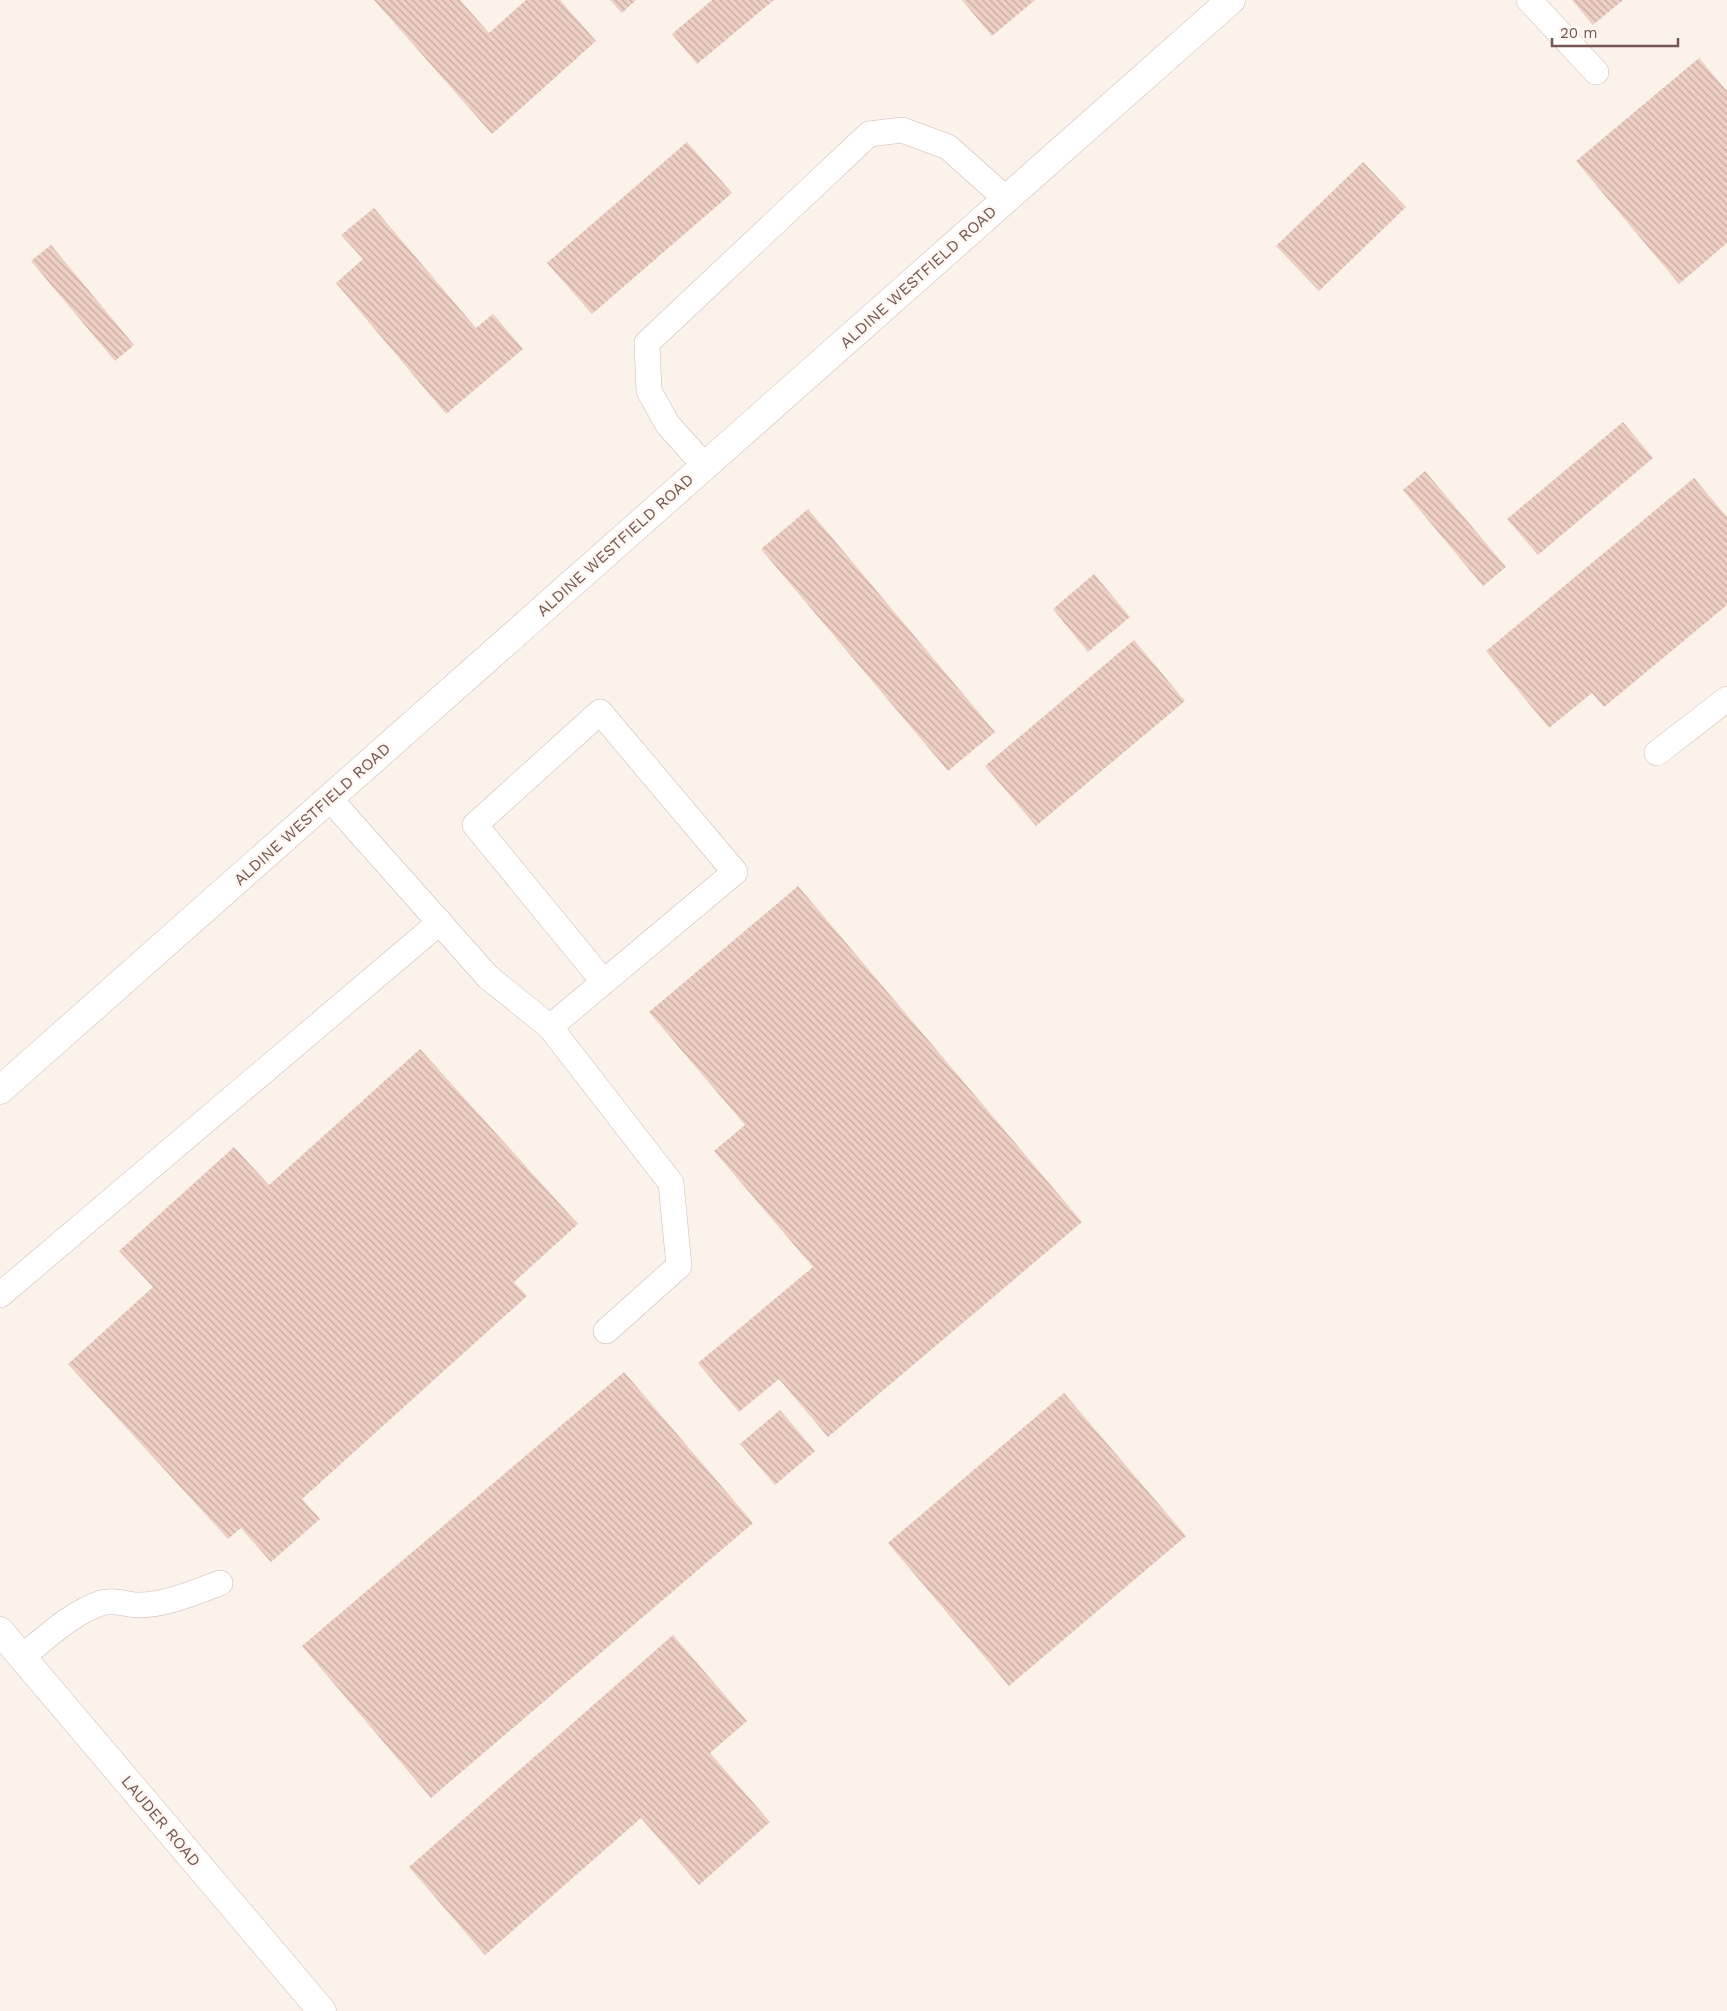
<svg xmlns="http://www.w3.org/2000/svg" width="1727" height="2011" font-family="'Work Sans',sans-serif">
<defs>
<pattern id="building-back-hatch" width="6" height="6" patternUnits="userSpaceOnUse" patternTransform="scale(1.25)"><rect width="6" height="6" fill="#eecfc4"/><path d="M-1 5l2 2M0 0l6 6M5-1l2 2" fill="none" stroke="#c5aba2"/></pattern>
</defs>
<rect width="100%" height="100%" fill="#fbf2ea"/>
<!-- building -->
<g fill="url(#building-back-hatch)">
<path d="M374 0H460L489 33 526 0H560L596 41 492 134Z"/>
<path d="M610 0H636L622 13Z"/>
<path d="M712 0H774L697 64 672 34Z"/>
<path d="M962 0H1035L992 36Z"/>
<path d="M1572 0H1623L1593 25Z"/>
<path d="M1699 58 1727 91V243L1679 284 1576 161Z"/>
<path d="M687 142 732 193 592 314 547 263Z"/>
<path d="M1363 162 1406 207 1319 291 1276 246Z"/>
<path d="M374 208 476 328 493 314 523 349 446 414 336 283 363 259 341 235Z"/>
<path d="M51 245 134 345 115 361 31 261Z"/>
<path d="M1623 422 1653 458 1538 555 1507 519Z"/>
<path d="M1425 471 1506 567 1483 586 1403 490Z"/>
<path d="M1694 478 1727 517V605L1604 707 1592 693 1549 728 1486 651Z"/>
<path d="M808 509 995 732 948 771 761 549Z"/>
<path d="M1094 574 1130 617 1088 652 1053 609Z"/>
<path d="M1134 640 1185 701 1036 826 985 766Z"/>
<path d="M798 886 1082 1222 828 1437 779 1379 739 1412 698 1363 813 1267 714 1151 745 1125 649 1012Z"/>
<path d="M420 1049 578 1224 514 1282 527 1296 302 1499 320 1519 271 1562 241 1528 228 1539 68 1364 153 1287 119 1251 234 1147 269 1185Z"/>
<path d="M624 1372 753 1523 431 1798 302 1646Z"/>
<path d="M1064 1393 1186 1536 1009 1686 888 1543Z"/>
<path d="M780 1410 815 1451 775 1485 740 1444Z"/>
<path d="M673 1635 747 1721 710 1753 770 1822 699 1885 641 1818 485 1955 409 1867Z"/>
</g>
<g fill="none" stroke-linecap="round" stroke-linejoin="round">
<defs>
<g id="service">
<path d="M1529 0 1596 72"/>
<path d="M705 466 668 425 649 391 647 343 869 134 902 130 948 147 1006 199"/>
<path d="M1657 753 1727 699"/>
<path d="M329 798 488 977 550 1027 735 872 600 712 475 825 603 981"/>
<path d="M550 1027 671 1183 679 1266 606 1331"/>
<path d="M0 1295 440 922"/>
<path d="M22 1657C47 1637 70 1614 101 1603 113 1599 126 1605 139 1605 166 1605 195 1592 220 1583"/>
</g>
<path id="tertiary" d="M0 1631 322 2011"/>
<path id="secondary" d="M0 1090 1231 0"/>
</defs>
<!-- service casing -->
<use href="#service" stroke="#cebbb4" stroke-width="26"/>
<!-- tertiary casing -->
<use href="#tertiary" stroke="#cebbb4" stroke-width="29"/>
<!-- secondary casing -->
<use href="#secondary" stroke="#d0bbb2" stroke-width="29"/>
<!-- service -->
<use href="#service" stroke="#fff" stroke-width="25"/>
<!-- tertiary -->
<use href="#tertiary" stroke="#fff" stroke-width="28"/>
<!-- secondary -->
<use href="#secondary" stroke="#fff" stroke-width="28"/>
</g>
<g text-anchor="middle" dominant-baseline="central" stroke-width="5" stroke-linejoin="round" paint-order="stroke">
<!-- street labels -->
<g font-size="16" fill="#735750" stroke="#fef7f1">
<text transform="translate(918 277) rotate(-42)">ALDINE WESTFIELD ROAD</text>
<text transform="translate(615 545) rotate(-42)">ALDINE WESTFIELD ROAD</text>
<text transform="translate(312 814) rotate(-42)">ALDINE WESTFIELD ROAD</text>
<text transform="translate(161 1821) rotate(50)">LAUDER ROAD</text>
</g>
</g>
<!-- scale -->
<path d="M1552 38v8h126v-8" fill="none" stroke="#735750" stroke-width="2.5"/>
<text x="1560" y="38" font-size="15" fill="#735750" stroke="#fef7f1" stroke-width="4" paint-order="stroke">20 m</text>
</svg>
